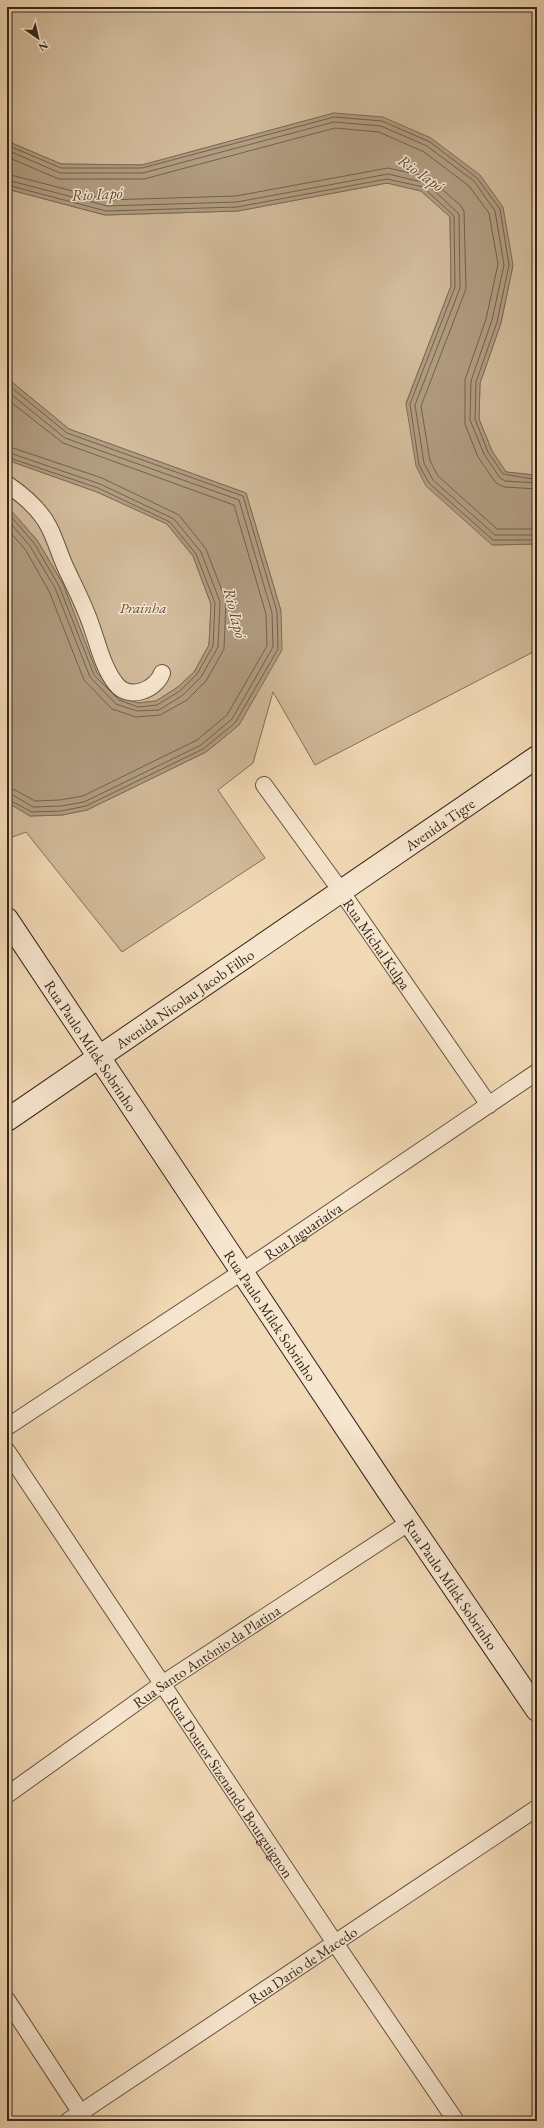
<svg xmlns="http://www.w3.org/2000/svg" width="544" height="2128" font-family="'EB Garamond',serif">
<rect width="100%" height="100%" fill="#f2d9b5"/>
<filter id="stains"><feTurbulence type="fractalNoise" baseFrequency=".005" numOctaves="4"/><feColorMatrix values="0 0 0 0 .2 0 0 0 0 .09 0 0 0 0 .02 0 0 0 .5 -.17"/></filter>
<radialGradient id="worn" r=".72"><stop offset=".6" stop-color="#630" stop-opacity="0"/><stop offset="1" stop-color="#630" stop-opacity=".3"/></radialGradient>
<!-- green -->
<g fill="#d2bb9b" stroke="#83715a">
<path d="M7 7H537V470L534 475 506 472 492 451 479 419 480 383 501 323 513 265 334 113 142 165 61 164 7 141Z"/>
<path d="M387 183 421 191 450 216 451 286 406 403 492 545 537 544V650L315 765 273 692 253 763 218 790 265 858 122 952 26 832 7 839V802L30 816 62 815 87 810 206 752 239 725 257 690 281 611 246 493 69 429 7 378V189L105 215 238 211Z"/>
<path d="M7 460 97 492 167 524 193 556 211 604 209 645 194 672 178 687 156 701 138 703 121 697 97 673 63 584 37 540 7 506Z"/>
</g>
<!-- water -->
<g fill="#b19c80" stroke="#7f6d57">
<path d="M334 113 383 117 431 138 480 175 503 207 513 265 501 323 480 383 479 419 492 451 506 472 534 475 537 470V544L492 545 426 486 416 466 406 404 451 286 450 217 421 191 387 183 238 211 105 215 7 189V141L61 164 142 165Z"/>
<path d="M7 378 69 429 246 493 281 611 282 650 239 725 206 752 87 810 62 815 30 816 7 802V506L37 540 63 584 97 673 121 697 138 703 156 701 178 687 194 672 209 645 211 604 193 556 167 524 97 492 7 460Z"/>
</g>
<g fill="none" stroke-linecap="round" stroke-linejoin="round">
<!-- shore -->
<g stroke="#72624d" stroke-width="1">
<path d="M7 145 61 168H142L334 117 382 121 430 142 477 178 500 209 509 265 497 322 476 382 475 419 488 452 503 474 533 479 537 477"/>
<path d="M7 150 60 173H143L334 122 381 126 427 146 474 181 495 211 504 265 492 320 471 381 470 420 484 454 500 478 505 481 537 483"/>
<path d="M7 157 59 179H144L335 128 379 132 424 152 469 186 489 213 498 264 486 319 465 380V424L478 457 496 483 504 487 537 489"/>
<path d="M7 174 107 200 236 196 388 168 428 177 460 205 464 211 466 289 421 406 430 461 438 476 497 529H537"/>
<path d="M7 180 107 206 237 202 388 174 426 183 459 214 460 288 415 405 424 463 433 480 495 535H537"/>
<path d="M7 185 106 211 237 207 387 179 423 187 454 216 455 287 410 404 419 465 429 483 493 540H537"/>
<path d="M7 384 67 433 243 496 277 612 278 649 235 723 203 749 86 806 61 811 32 812 7 799"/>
<path d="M7 391 65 438 239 500 272 613 273 647 232 719 201 745 84 802 61 806 33 807 13 795 7 794"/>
<path d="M7 399 63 443 234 505 266 614 267 646 227 715 197 740 83 796 60 800 35 801 15 790 7 788"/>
<path d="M7 446 102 478 179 515 206 549 226 601 224 649 206 681 187 700 160 715 136 717 112 709 84 680 49 591 25 549 7 529"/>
<path d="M7 452 100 484 174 519 201 552 220 602 218 647 201 677 183 695 159 710 137 711 116 704 90 677 55 588 30 546 7 519"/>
<path d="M7 457 98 488 170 522 196 554 215 603 213 646 197 674 180 691 157 705 138 707 119 700 94 675 59 586 34 543 7 512"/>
</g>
<defs>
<g id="street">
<path d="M7 484C23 495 40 509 49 527 55 539 59 552 64 564 73 584 84 604 91 625 98 644 103 668 116 684 129 701 156 690 162 673"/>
<path id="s1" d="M264 785 341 891 489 1105"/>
<path id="s2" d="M7 1427 243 1271 537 1072"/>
<path id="s3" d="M7 1451 335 1943 456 2121"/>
<path id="s4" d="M7 1795 162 1684 410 1522"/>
<path d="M7 2000 86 2121"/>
<path id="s5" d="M68 2121 537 1808"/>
</g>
<g id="secondary">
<path id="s6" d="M7 919 388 1491 537 1710"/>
<path id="s7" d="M7 1120 537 757"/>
</g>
</defs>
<!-- street casing -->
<use href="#street" stroke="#645441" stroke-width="18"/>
<!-- secondary casing -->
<use href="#secondary" stroke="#34271a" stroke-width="24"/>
<!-- street -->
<use href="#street" stroke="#f7e6cf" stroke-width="16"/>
<!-- secondary -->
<use href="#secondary" stroke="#f7e6cf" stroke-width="22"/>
</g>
<g text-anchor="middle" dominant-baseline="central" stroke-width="3" stroke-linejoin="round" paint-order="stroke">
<!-- park labels -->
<g font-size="15" font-style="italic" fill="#5c4c3a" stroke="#f7e6cf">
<text x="143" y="607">Prainha</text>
</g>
<!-- street labels -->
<g font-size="15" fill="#34271a" stroke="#f7e6cf">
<text stroke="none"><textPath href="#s7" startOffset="524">Avenida Tigre</textPath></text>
<text stroke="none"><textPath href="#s1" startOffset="195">Rua Michal Kulpa</textPath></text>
<text stroke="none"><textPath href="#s7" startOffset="215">Avenida Nicolau Jacob Filho</textPath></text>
<text stroke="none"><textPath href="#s6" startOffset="152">Rua Paulo Milek Sobrinho</textPath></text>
<text stroke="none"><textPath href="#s2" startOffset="355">Rua Jaguariaíva</textPath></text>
<text stroke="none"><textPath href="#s6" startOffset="476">Rua Paulo Milek Sobrinho</textPath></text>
<text stroke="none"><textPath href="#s6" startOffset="800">Rua Paulo Milek Sobrinho</textPath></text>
<text stroke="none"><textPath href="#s4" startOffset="243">Rua Santo Antônio da Platina</textPath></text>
<text stroke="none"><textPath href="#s3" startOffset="404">Rua Doutor Sizenando Bourguignon</textPath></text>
<text stroke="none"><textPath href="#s5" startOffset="282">Rua Dario de Macedo</textPath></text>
</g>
<!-- water labels -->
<g font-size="16" font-style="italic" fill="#5a4a39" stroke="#f7e6cf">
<text transform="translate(421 173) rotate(35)">Rio Iapó</text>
<text transform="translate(97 194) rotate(-3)">Rio Iapó</text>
<text transform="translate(235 613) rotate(76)">Rio Iapó</text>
</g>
</g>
<!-- margin -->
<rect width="544" height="2128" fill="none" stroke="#f2d9b5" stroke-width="24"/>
<rect x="8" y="8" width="528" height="2112" fill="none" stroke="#34271a" stroke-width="2"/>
<rect x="12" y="12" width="520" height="2104" fill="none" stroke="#34271a"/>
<!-- north arrow -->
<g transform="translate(38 38) rotate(146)" stroke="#f7e6cf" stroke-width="3" paint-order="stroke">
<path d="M0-3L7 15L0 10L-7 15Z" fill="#34271a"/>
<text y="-6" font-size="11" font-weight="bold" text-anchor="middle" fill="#34271a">N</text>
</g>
<rect width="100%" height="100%" filter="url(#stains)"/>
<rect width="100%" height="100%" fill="url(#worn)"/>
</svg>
